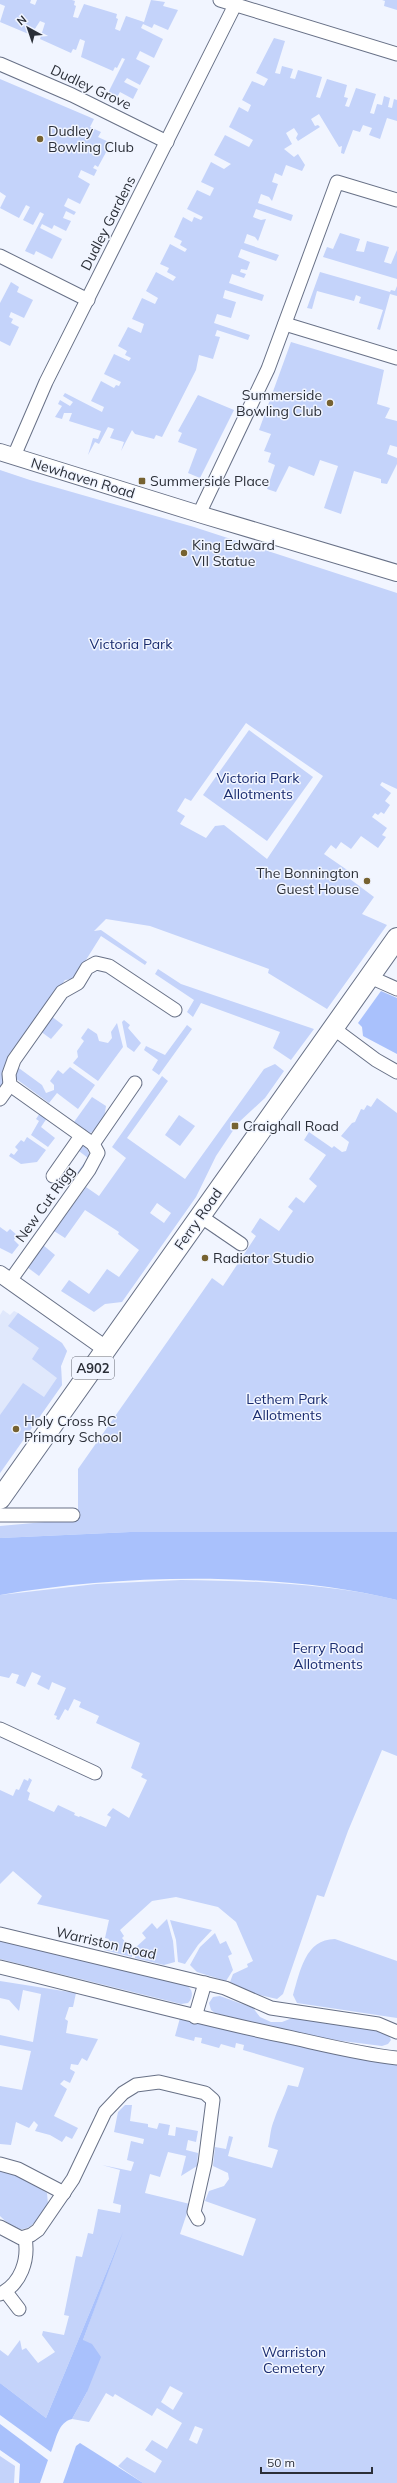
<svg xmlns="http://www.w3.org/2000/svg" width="397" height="2483" font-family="Mulish,sans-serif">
<rect width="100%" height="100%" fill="#f1f5ff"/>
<!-- built -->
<path fill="#e0e8fc" d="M3 1310 10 1315 14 1311 18 1313 62 1343 67 1351 61 1366 62 1385 0 1473V1315Z"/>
<!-- green -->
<g fill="#c4d3fa" fill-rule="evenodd">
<path d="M0 0H31L30 3 35 5 37 0H72L75 1 74 5 76 6 73 17 78 18 84 4 117 14 116 18 118 19 115 29 120 31 126 16 144 22 151 0 165 2 163 6 178 10 168 30 154 24 152 28 143 24 141 28 163 39 154 58 140 51 136 59 150 66 140 85 127 78 124 82 138 89 133 99 120 92 117 97 108 93 125 59 122 58 117 68 115 67 113 71 81 57 85 41 80 39 76 50 73 49 71 53 40 39 45 23 40 21 31 35 0 22 5 6 0 4Z"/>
<path d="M382 0H397V10L384 6 385 1Z"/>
<path d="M274 38 285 41 275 73 280 74 282 66 293 69 290 78 295 79 298 70 322 77 316 97 320 98 327 79 347 85 344 97 348 98 345 106 349 107 356 88 376 94 370 113 374 114 377 104 382 105 384 96 390 98 388 107 392 108 394 99 397 100V121L387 118 380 139 369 135 372 128 363 125 360 132 353 130 344 154 341 153 342 146 339 147 319 114 311 119 315 126 318 125 320 127 298 141 296 138 298 134 294 128 286 133 292 144 284 149 294 157 298 154 305 165 302 171 286 165 282 176 275 173 272 182 278 184 272 201 269 197 261 194 258 203 293 215 291 221 256 209 253 217 261 220 266 219 258 241 255 237 247 234 244 243 279 255 276 261 241 249 238 257 250 262 247 270 241 269 240 272 246 274 244 278 232 274 229 283 264 295 262 301 225 290 223 298 236 302 231 318 217 314 214 323 250 335 248 340 217 330 215 336 220 337 213 359 199 355 196 370 162 437 156 435 154 439 135 434 132 430 121 451 124 442 110 438 114 429 108 427 99 444 95 442 88 455 93 438 98 439 101 431 69 421 72 413H64L62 419 55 417 62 406 58 404 60 400 70 406 73 402 63 396 65 393 102 412 104 407 91 401 101 381 114 388 116 385 119 386 121 382 104 374 114 354 129 361 131 358 125 355 127 351 118 346 128 327 141 333 144 324 132 319 142 298 155 304 158 298 146 291 156 272 173 281 176 277 167 272 169 268 160 264 170 244 185 252 187 249 180 245 182 241 174 237 183 217 192 222 194 217 201 220 203 217 187 209 197 190 210 196 214 188 201 182 211 162 224 169 231 164 214 155 225 135 249 147 253 140 229 127 239 107 248 112 251 105 242 100 252 81 264 86 268 79 256 73Z"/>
<path d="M0 79 94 119 90 127 101 132 98 137 111 143 98 167 95 165 93 168 97 170 94 176 81 170 78 177 90 184 80 204 68 198 64 206 76 212 74 215 66 211 63 218 71 221 66 231 54 225 52 229 42 224 40 228 62 239 52 259 36 251 34 255 25 251 44 214 40 212 33 225 23 220 30 207 26 205 19 218 0 208 6 196 0 192Z"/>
<path d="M340 233 360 239 356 251 364 252 367 241 389 247 384 262 391 264 397 250V279L323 257 327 247 333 249Z"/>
<path d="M320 272 390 292 391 290 395 291 397 286V296L390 294 380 330 377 329 383 310 359 303 361 297 356 295 354 301 317 291 312 309 307 308Z"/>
<path d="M11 282 19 287 17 292 33 300 24 318 11 312 9 317 13 319 11 323 19 327 10 346 0 341V303Z"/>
<path d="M291 342 384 370 377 404 390 408 385 418 397 421V447L390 445 387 454 397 458V464L387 484 381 483V479L354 471 341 514 324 508 338 466 320 460 314 476 289 466 276 492 267 489 275 465 268 462 271 453 264 451 271 434 259 430Z"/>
<path d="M198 395 234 410 200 478 188 473 197 449 178 442 182 433 178 431Z"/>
<path d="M0 470 30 480 194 527 397 593V789L382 782 380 785 391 793 385 801 390 805 384 814 381 812 378 815 375 813 372 817 387 828 382 835 386 837 378 848 361 836 351 849 341 842 336 849 331 845 324 854 353 874 350 879 374 897 362 914 387 925 327 1009 268 973 269 969 150 926 106 919 94 931 101 930 147 962 145 965 101 936 74 979 65 980 23 1038 6 1083 0 1092ZM246 723 323 776 267 859 224 825 215 826 206 838 180 824 185 816 177 811 185 798 191 801Z"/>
<path d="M249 730 313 777 267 841 203 795Z"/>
<path d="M158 969 181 984 314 1029 291 1060 273 1048 280 1032 201 1003 193 1017 187 1012 194 1000 155 974Z"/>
<path d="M51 1016 63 1025 51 1039 40 1031Z"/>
<path d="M124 1020 130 1025 128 1028 141 1043 134 1052 127 1047 122 1022Z"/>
<path d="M117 1023 123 1047 98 1081 73 1063 78 1057 77 1051 84 1041 81 1038 88 1028 97 1034 99 1041 108 1043 112 1038 111 1032Z"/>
<path d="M187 1025 192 1029 159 1075 152 1070 158 1060 144 1050 146 1046 165 1055Z"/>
<path d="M275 1064 284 1071 265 1098 238 1123 216 1156 196 1197 122 1302 105 1304 94 1312 61 1291 69 1280 89 1294 107 1269 119 1277 139 1250 118 1234 119 1232 85 1210 65 1238 54 1231 86 1187 99 1196 126 1158 112 1147 162 1076 168 1081 127 1138 185 1179 264 1069ZM157 1203 171 1213 164 1223 150 1213Z"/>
<path d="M16 1066 42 1085 46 1093 54 1090V1085L50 1081 58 1070 63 1074 70 1067 95 1085 78 1109 57 1093 49 1103 15 1078Z"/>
<path d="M92 1097 106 1106C105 1116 101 1129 90 1133L74 1122Z"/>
<path d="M377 1098 397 1113V1532H130L0 1538V1526L78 1519V1469L212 1278 223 1286 256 1236 251 1232 260 1218 279 1231 293 1211 288 1207 296 1197 304 1203 317 1186 309 1179 326 1155 304 1140 309 1132 332 1148 334 1146 342 1152 346 1151 349 1142 341 1136 352 1123 355 1122 361 1109 364 1110 367 1105 371 1107Z"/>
<path d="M40 1113 47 1118 41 1127 55 1138 48 1147 31 1135 39 1121 36 1119Z"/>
<path d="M179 1115 195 1126 180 1146 165 1135Z"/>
<path d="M27 1137 46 1150 37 1162 21 1164 9 1156 11 1153 14 1155 18 1150 15 1147 21 1140 24 1142Z"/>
<path d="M84 1142 91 1158 70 1186 68 1185 88 1158 75 1148Z"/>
<path d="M0 1227 7 1232 10 1229 17 1235 14 1240 19 1245 12 1254 0 1248Z"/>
<path d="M43 1245 55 1255 39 1276 27 1267Z"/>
<path d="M18 1313 62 1343 67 1351 61 1366 62 1385 0 1473V1415L23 1383 44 1397 57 1378 32 1359 39 1348 8 1326Z"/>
<path d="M181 1580C254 1581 326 1583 397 1600V1756L382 1750 348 1831 324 1897 317 1895 283 1994 277 1999 251 1993 230 1982 233 1974 248 1967 247 1964 253 1961 236 1922 218 1907 176 1897 152 1901 120 1930 124 1936 122 1938 132 1950V1957L104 1950 109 1939 105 1938 109 1920 37 1904 42 1896 13 1871 0 1884V1790L13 1796 16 1789 19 1790 24 1779 28 1781 29 1778 32 1780 27 1791 30 1793 28 1800 54 1812 58 1805 75 1813 74 1815 79 1817 80 1816 106 1827 111 1817 107 1815 113 1808 129 1818 147 1780 141 1777 143 1774 131 1768 140 1743 96 1723 99 1716 79 1707 81 1702 74 1699 68 1711 65 1709 59 1720 56 1719 57 1716 54 1715 66 1688 52 1682 49 1690 37 1684 41 1676 32 1672 25 1687 16 1683 19 1675 12 1673 9 1678 0 1676V1595L96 1584Z"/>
<path d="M167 1919 173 1941 175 1962 164 1965 135 1958V1948L146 1938 142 1933 152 1923 157 1929Z"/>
<path d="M170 1920 212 1930 198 1945 185 1964 178 1962 176 1940Z"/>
<path d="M215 1933 220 1944 226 1941 232 1954 228 1956 233 1970 226 1981 197 1972 190 1965 200 1947Z"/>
<path d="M335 1939 397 1961V2018L297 2003 293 1995C300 1972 305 1939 335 1939Z"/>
<path d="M0 1940 186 1985C193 1989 194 1997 188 2003L181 2004 0 1959Z"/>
<path d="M0 1981 76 1993 73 2007H69L65 2019 68 2021 66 2033 98 2039 87 2061 82 2058 78 2065 71 2064 70 2069 75 2072 70 2083 64 2080 60 2084 67 2089 54 2116 78 2128 72 2139 66 2136 62 2142 50 2135 35 2131 38 2125 34 2121 29 2128 16 2122 11 2145 0 2144V2086L22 2090 31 2051 0 2045V2035L33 2042 41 1994 23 1990 19 2011 9 2000 0 1998Z"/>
<path d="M220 1996 253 2008 260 2017 271 2022H282L295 2017 387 2032 391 2040 388 2044 382 2046 342 2041 304 2035 215 2013 211 2010 209 2003 213 1997Z"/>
<path d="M180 2018 397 2064V2483H143L118 2466 127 2457 155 2473 162 2461 145 2450 152 2440 167 2449 182 2423 157 2408 152 2416 115 2394 113 2397 106 2393 89 2422 72 2419 87 2392 83 2340 116 2249 46 2418 0 2383V2350L8 2356 20 2340 22 2350 26 2348 38 2363 55 2352 42 2335 43 2331 64 2335 69 2316 64 2315 76 2256 82 2257 88 2233 93 2234 98 2209 120 2213 121 2205 113 2203 120 2170 102 2165 131 2171 134 2162 127 2160 131 2141 143 2144 144 2139 114 2132 118 2112 125 2105H132L130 2121 148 2124V2127L157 2129 159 2123 170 2125 168 2135 175 2136 176 2127 198 2131 196 2142 188 2140 186 2150 198 2153 197 2166 181 2176 186 2156 168 2152 160 2177 150 2174 145 2193 190 2204 180 2234 243 2256 256 2219 205 2201 209 2191 224 2186 229 2179 228 2173 213 2166 215 2147 226 2149 229 2136 233 2137 228 2156 272 2168 278 2150 268 2147C270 2140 270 2131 273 2123 277 2110 284 2097 288 2085L298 2087 304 2068 243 2050 244 2045 236 2043 235 2048 221 2044 219 2048 201 2043 202 2038 195 2037 194 2041 175 2036ZM170 2386 183 2393 173 2410 161 2402ZM195 2426 203 2429 197 2444 189 2440Z"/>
<path d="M0 2169 18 2175 47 2193 48 2204C32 2228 25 2240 0 2216Z"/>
<path d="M0 2456 15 2466 14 2483H0Z"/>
</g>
<!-- forest -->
<g fill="#a9c1fc">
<path d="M381 991 397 998V1054L363 1036 362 1027 358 1023Z"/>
<path d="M130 1532H397V1600C279 1571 120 1574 0 1595V1538Z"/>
<path d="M123 2232 83 2340 92 2344 101 2357 87 2392 72 2419C58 2422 56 2440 51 2452L0 2415V2383L46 2418Z"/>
<path d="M0 2424 48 2460 40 2483H19L20 2464 0 2450Z"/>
<path d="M80 2443 143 2483H63L76 2446Z"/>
</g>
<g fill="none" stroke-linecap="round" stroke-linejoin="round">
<defs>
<g id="minor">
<path d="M220 0 397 54"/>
<path d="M0 64 72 95 167 142"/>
<path d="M0 256 88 300"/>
<path d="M285 324 397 358"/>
<path d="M14 456 46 382 235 5"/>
<path d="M199 514 268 369 337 182 397 200"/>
<path d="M370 977 397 989"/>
<path d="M333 1028 376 1060 397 1072"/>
<path d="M0 1099 10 1085"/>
<path d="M93 1144 135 1083"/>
<path d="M53 1176 81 1136"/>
<path d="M200 1216 241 1244"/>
<path d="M10 1281 89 1170 98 1153 93 1144 10 1085 9 1074 14 1060 62 992 78 983 87 968 96 963 109 966 175 1010"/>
<path d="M0 1515H73"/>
<path d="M0 1729 95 1773"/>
<path d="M0 1934 225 1988 271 2008 378 2024 397 2032"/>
<path d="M0 1967C95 1990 188 2016 284 2036 321 2044 359 2054 397 2058"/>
<path d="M195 2017 205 1983"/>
<path d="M0 2164 18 2169 64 2193"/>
<path d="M0 2227 21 2238 31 2235 38 2230 73 2179 105 2112 123 2093 136 2085 159 2082 205 2093 213 2100 205 2163 194 2212 198 2219"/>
<path d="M6 2292 19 2309"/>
<path d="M0 2294C21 2284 29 2260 25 2238"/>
</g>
<g id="tertiary">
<path d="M0 452 199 514 397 573"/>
<path d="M0 1274 106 1349"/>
</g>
<path id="primary" d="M0 1499 397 938"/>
</defs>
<!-- minor casing -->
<use href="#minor" stroke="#687187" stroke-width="15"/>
<!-- tertiary casing -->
<use href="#tertiary" stroke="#687187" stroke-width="18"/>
<!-- primary casing -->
<use href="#primary" stroke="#687187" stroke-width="22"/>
<!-- minor -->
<use href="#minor" stroke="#fff" stroke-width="13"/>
<!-- tertiary -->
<use href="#tertiary" stroke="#fff" stroke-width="16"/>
<!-- primary -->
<use href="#primary" stroke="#fff" stroke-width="20"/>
</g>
<!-- markers -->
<g fill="#766231" stroke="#f1f5ff" stroke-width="1.5">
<circle cx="40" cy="139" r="4"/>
<circle cx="330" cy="403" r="4"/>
<rect x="138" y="477" width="8" height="8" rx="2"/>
<circle cx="184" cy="553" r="4"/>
<circle cx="367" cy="881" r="4"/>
<rect x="231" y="1122" width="8" height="8" rx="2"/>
<circle cx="205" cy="1258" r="4"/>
<circle cx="16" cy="1429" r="4"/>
</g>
<g text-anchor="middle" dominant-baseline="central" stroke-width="3" stroke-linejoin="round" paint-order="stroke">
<!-- shield labels -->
<rect fill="#f1f5ff" stroke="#666a74" stroke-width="1" x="72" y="1357" width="42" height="22" rx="3"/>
<g font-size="13" font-weight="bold" fill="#2b2f38">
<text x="93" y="1368">A902</text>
</g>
<!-- street labels -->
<g font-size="14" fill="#2b2f38" stroke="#f1f5ff">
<text transform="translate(91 87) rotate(25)">Dudley Grove</text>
<text transform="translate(108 223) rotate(-63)">Dudley Gardens</text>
<text transform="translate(83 478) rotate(17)">Newhaven Road</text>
<text transform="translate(45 1204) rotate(-54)">New Cut Rigg</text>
<text transform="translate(198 1219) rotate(-55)">Ferry Road</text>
<text transform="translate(106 1943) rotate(13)">Warriston Road</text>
</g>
<!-- poi labels -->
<g font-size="14" fill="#2b2f38" stroke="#f1f5ff" text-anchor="start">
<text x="48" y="131">Dudley<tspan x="48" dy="16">Bowling Club</tspan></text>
<text x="322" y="395" text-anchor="end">Summerside<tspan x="322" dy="16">Bowling Club</tspan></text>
<text x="150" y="481">Summerside Place</text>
<text x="192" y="545">King Edward<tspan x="192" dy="16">VII Statue</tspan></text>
<text x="359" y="873" text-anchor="end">The Bonnington<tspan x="359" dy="16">Guest House</tspan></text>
<text x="243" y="1126">Craighall Road</text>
<text x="213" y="1258">Radiator Studio</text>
<text x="24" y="1421">Holy Cross RC<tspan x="24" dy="16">Primary School</tspan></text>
</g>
<!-- park labels -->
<g font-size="14" fill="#1a2c6f" stroke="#f1f5ff">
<text x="131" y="644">Victoria Park</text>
<text x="258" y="778">Victoria Park<tspan x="258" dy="16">Allotments</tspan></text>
<text x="287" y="1399">Lethem Park<tspan x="287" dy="16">Allotments</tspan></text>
<text x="328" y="1648">Ferry Road<tspan x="328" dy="16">Allotments</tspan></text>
<text x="294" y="2352">Warriston<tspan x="294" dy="16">Cemetery</tspan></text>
</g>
</g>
<!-- north arrow -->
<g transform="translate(28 28) rotate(320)" stroke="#f1f5ff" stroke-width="3" paint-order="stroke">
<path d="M0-3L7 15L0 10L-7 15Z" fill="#2b2f38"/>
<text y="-6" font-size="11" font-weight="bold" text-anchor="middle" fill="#2b2f38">N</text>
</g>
<!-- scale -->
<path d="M261 2467v6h111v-6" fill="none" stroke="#2b2f38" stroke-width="2"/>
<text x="267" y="2467" font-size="12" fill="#2b2f38" stroke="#f1f5ff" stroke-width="3" paint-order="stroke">50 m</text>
</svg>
